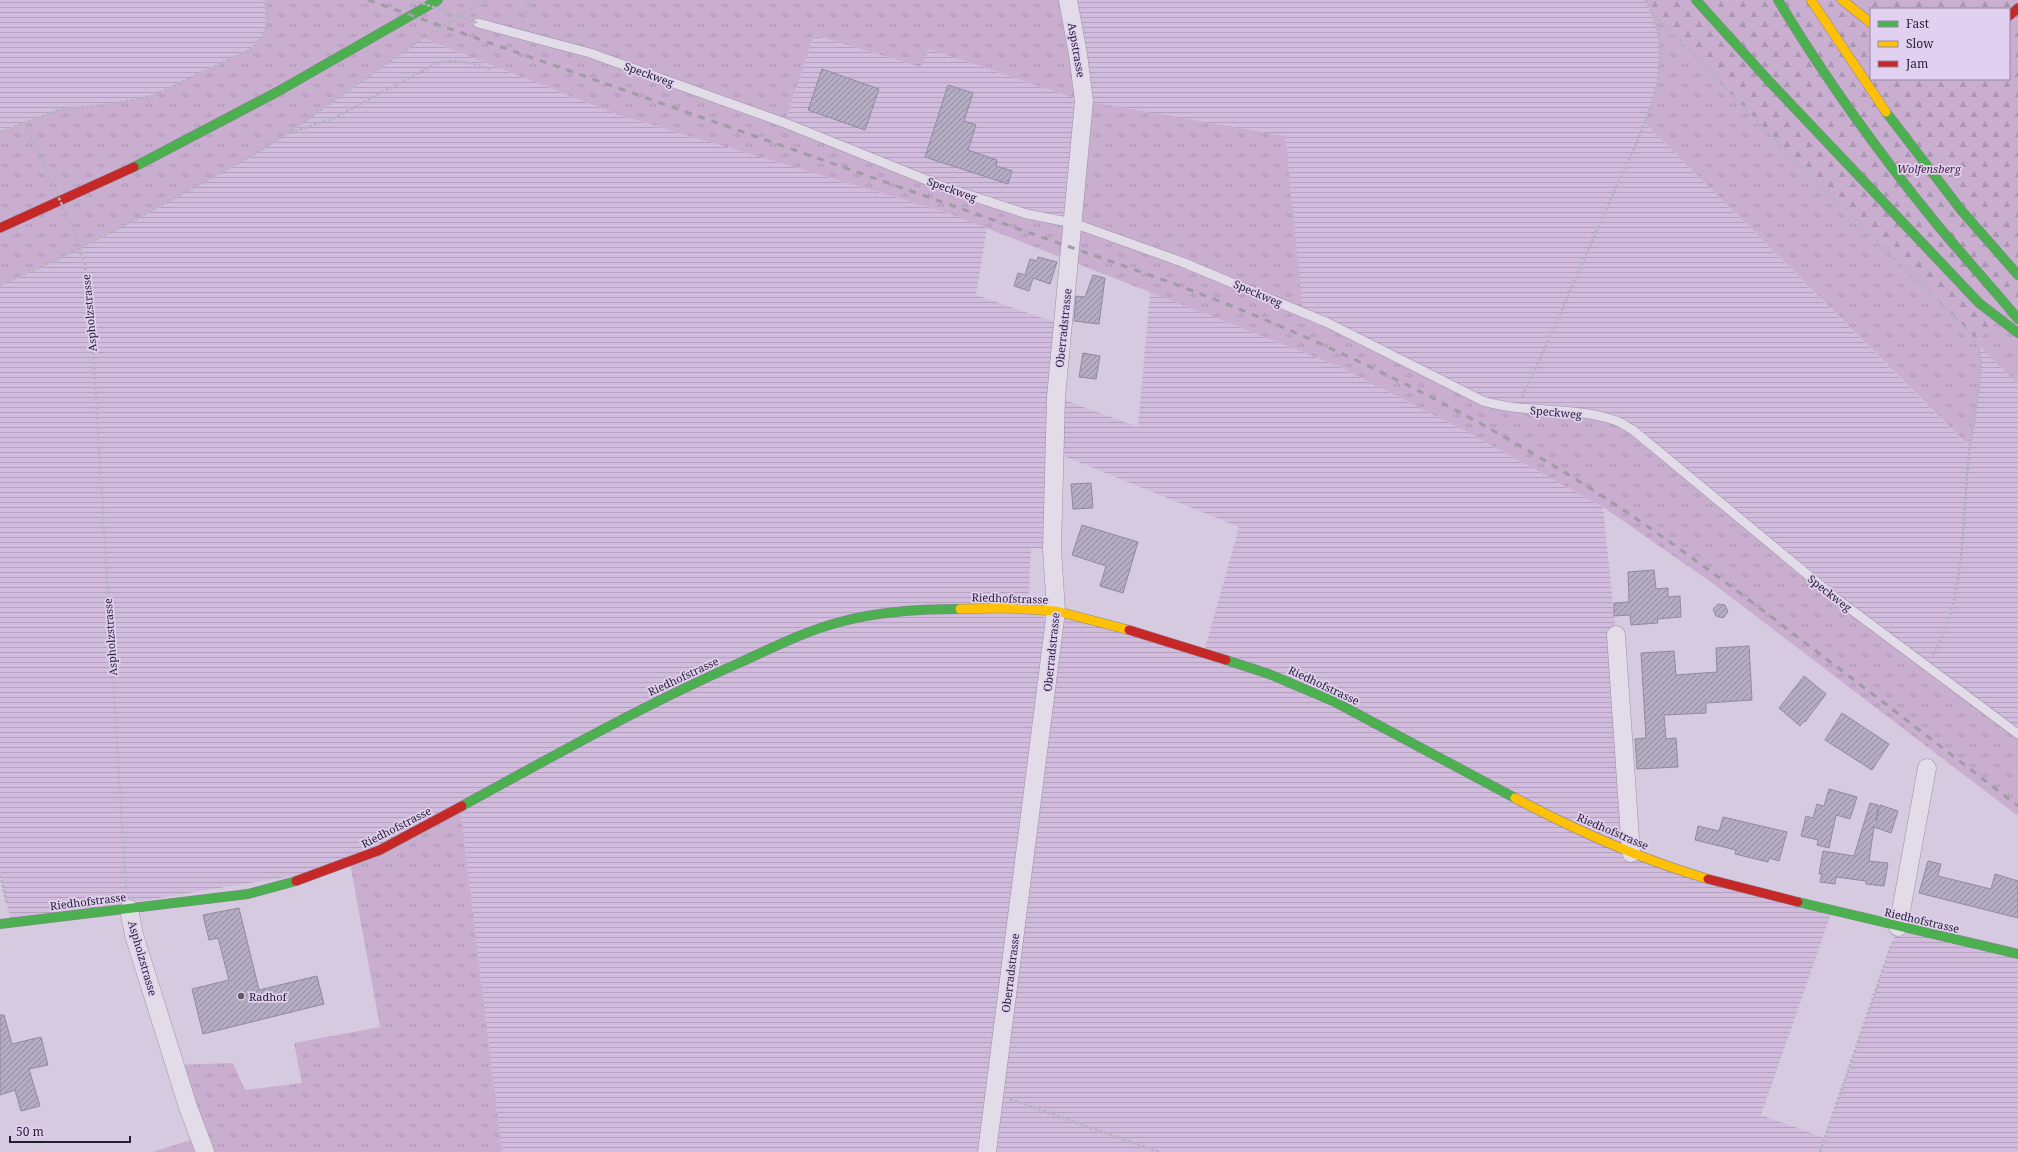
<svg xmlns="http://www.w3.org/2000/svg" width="2018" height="1152" font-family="'Noto Serif',serif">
<defs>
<pattern id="farmland-rules" width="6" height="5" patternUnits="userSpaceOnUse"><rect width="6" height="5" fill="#d1bcdd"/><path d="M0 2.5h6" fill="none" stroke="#b3a1be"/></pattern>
<pattern id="grass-tufts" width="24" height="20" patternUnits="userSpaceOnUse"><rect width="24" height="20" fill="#c9aed0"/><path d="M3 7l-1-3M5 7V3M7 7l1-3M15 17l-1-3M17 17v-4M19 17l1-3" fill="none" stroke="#ac95b3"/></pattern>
<pattern id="forest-firs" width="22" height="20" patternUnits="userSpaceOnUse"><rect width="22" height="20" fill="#c9aed0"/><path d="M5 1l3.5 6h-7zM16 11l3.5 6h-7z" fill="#ac95b3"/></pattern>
<pattern id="building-hatch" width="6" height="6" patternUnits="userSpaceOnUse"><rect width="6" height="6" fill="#b3acc2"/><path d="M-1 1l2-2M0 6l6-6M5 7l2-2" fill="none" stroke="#918b9e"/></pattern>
</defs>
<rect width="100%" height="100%" fill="#d5cadf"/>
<!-- farmland -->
<g fill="url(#farmland-rules)" fill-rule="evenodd">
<path d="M0 0H264L267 16 266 27 259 42 249 50 152 96 118 103 58 110 0 132Z"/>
<path d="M1068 0H1645L1652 12 1658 28 1660 62 1654 94 1644 122 1969 447 1979 374 1980 361 1976 342 2018 384V734L1499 406 1073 223 1027 214 785 123 814 35 921 67 929 49 1083 101Z"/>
<path d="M423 38 616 114 948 213 987 228 976 295 1063 325 1056 397 1138 427 1150 292 1338 366 1465 431 1603 507 1616 635 1631 853 1832 911 1761 1115 1825 1138 1898 927 2018 954V1152H502L460 807 335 869 11 922 0 875V285L52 262 288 133ZM1054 452 1239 527 1204 652 1056 612 1049 620 1028 609 1031 548 1052 549Z"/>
</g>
<!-- grass -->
<g fill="url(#grass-tufts)" fill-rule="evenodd">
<path d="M264 0H1068L1084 101 1285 136 1303 312 1483 401 1616 421 1789 560 2018 734V816L1715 585 1603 507 1465 431 1338 366 948 213 616 114 423 38 288 133 252 156 125 225 52 262 0 285V132L58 110 118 103 152 96 249 50C266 37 271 21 264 0ZM814 35 921 67 929 49 1083 101 1072 223 944 187 785 122Z"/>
<path d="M1652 12 1788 153 1958 321 1976 342 2018 299V384L1977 343C1985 371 1973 418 1970 447L1644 122C1659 85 1665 50 1652 12Z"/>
<path d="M460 807 502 1152H153L200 1137 175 1065 233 1063 245 1090 302 1083 294 1043 380 1027 350 863Z"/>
</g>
<!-- forest -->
<path fill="url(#forest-firs)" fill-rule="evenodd" d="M1645 0H2018V299L1976 342 1958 321 1788 153 1652 12ZM1871 9H2009V79H1871Z"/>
<!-- building -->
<g fill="url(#building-hatch)" stroke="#918a9e">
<path d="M822 69 879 89 865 130 808 110Z"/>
<path d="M948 85 973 93 964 121 976 125 968 150 997 160 996 166 1012 171 1008 184 925 157Z"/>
<path d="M1038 257 1057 262 1050 284 1033 278 1029 291 1014 286 1018 273 1025 275 1030 259 1037 261Z"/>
<path d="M1093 275 1105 278 1099 324 1074 321 1076 296 1085 297Z"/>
<path d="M1083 353 1100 356 1096 379 1079 377Z"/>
<path d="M1091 483 1093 508 1073 509 1071 484Z"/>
<path d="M1082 525 1138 542 1123 593 1100 586 1106 566 1072 555Z"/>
<path d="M1654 570 1656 589 1668 588V597L1680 596 1681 617 1657 619 1658 623 1631 625 1630 615 1614 616V603L1629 602 1628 572Z"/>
<path d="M1718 604 1725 605 1728 612 1723 618 1716 616 1713 609Z"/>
<path d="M1749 646 1752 700 1706 703V713L1664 715 1666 739 1676 738 1678 767 1637 769 1635 739 1646 738 1641 653 1674 651 1676 675 1717 672 1716 648Z"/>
<path d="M1804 676 1826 694 1805 722 1804 721 1800 726 1779 708Z"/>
<path d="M1842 713 1889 744 1872 770 1825 740Z"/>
<path d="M1829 789 1857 797 1850 819 1836 815 1829 848 1817 845 1818 840 1801 836 1806 816 1813 818 1817 804 1824 806Z"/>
<path d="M1870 803 1878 805 1876 821 1880 805 1898 811 1891 833 1874 827 1869 861 1888 863 1884 886 1866 884V881L1836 877 1835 884 1820 882 1822 874H1819L1823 851 1854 856Z"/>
<path d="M1723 817 1787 832 1779 861 1769 858 1768 862 1735 854 1736 850 1695 840 1698 826 1719 831Z"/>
<path d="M1928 861 1941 864 1938 876 1991 889 1995 874 2018 881V918L1919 893Z"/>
<path d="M239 908 259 990 317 976 324 1004 203 1034 192 989 229 980 218 938 209 940 203 915Z"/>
<path d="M0 1015H4L12 1044 41 1037 48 1065 29 1069 40 1106 21 1111 15 1090 0 1095Z"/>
</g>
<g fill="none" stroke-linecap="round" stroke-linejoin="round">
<defs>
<path id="lane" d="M478 23 590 53 785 123 944 187 1027 214 1073 223 1182 262 1328 323 1483 401C1525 414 1572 406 1614 420 1621 422 1627 427 1633 430L1837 599 2018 734"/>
<g id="street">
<path d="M1616 635 1631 853"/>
<path d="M129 909 134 935 188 1107 205 1152"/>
<path d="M1898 927 1927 768"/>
<path d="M987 1152 1056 611 1052 549 1056 397 1084 101 1078 54 1068 0"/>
</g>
<g id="fast">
<path d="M1696 0 1769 81 1979 303 2018 333"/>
<path d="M1778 0C1825 78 1878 152 1935 222 1962 255 1991 286 2018 319"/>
<path d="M1886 112 1961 210 2018 275"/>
<path d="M134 167 277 92 438 0"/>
<path d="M1226 660 1269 674 1335 702 1515 798"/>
<path d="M462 806C553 756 644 705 739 663 772 648 805 631 840 622 879 611 920 609 960 609"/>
<path d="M1798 902 2018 954"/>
<path d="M0 924 248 894 296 881"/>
</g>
<g id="slow">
<path d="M1811 0 1886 112"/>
<path d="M1842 0 1871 23"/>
<path d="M960 609 1004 608 1056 611 1129 630"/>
<path d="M1515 798C1577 831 1640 859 1708 879"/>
</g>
<g id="jam">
<path d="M2009 16 2018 8"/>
<path d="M0 228 134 167"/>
<path d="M1129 630 1226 660"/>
<path d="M1708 879 1798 902"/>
<path d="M296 881 380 850 462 806"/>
</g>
</defs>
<!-- lane casing -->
<use href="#lane" stroke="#9b94a4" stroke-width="10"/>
<!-- street casing -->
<use href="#street" stroke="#9b94a4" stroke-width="19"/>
<!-- fast casing -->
<use href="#fast" stroke="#8b8493" stroke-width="10"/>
<!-- slow casing -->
<use href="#slow" stroke="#8b8493" stroke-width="10"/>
<!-- jam casing -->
<use href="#jam" stroke="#8b8493" stroke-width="10"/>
<!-- path -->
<g stroke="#b8b2c0" stroke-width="2.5" stroke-dasharray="3 2" stroke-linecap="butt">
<path d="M1652 12 1788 153 1958 321C1966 330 1976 338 1979 350 1984 372 1973 423 1970 447 1961 515 1968 594 1933 655"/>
<path d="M523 23 529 0"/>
<path d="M25 122 34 143"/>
<path d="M0 132 58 110 118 103 152 96 249 50C266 37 271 21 264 0"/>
<path d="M290 133 334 118 437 63C456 58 471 63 490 69"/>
<path d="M73 229 85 265 91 316 126 890"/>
<path d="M0 285 52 262 125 225 252 156 288 133 423 38 488 0"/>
<path d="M1522 397C1553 333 1580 267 1609 203 1628 159 1655 112 1660 64 1662 41 1657 19 1645 0"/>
<path d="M0 875 7 904"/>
<path d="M1010 1099 1159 1152"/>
<path d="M1820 1152 1892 943"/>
</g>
<!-- lane -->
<use href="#lane" stroke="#e2dbe8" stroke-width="9"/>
<!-- street -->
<use href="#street" stroke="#e2dbe8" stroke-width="18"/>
<!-- fast -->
<use href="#fast" stroke="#4caf50" stroke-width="9"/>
<!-- slow -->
<use href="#slow" stroke="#ffc107" stroke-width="9"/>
<!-- jam -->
<use href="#jam" stroke="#c62828" stroke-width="9"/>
<!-- rail -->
<path stroke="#a19ba7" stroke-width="3" stroke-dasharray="7 7" stroke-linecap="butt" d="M368 0 1161 279C1309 333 1451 401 1585 485 1664 535 1738 591 1812 648 1881 700 1949 753 2018 806"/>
<!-- path-bridge -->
<g stroke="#b8b2c0" stroke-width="2.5" stroke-dasharray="3 2" stroke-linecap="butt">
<path d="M413 0 478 23"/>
<path d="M34 143 73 229"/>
</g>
</g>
<!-- markers -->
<circle fill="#615a6d" stroke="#e1d0ef" stroke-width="1.5" cx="241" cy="996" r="4"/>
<g text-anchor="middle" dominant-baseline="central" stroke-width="3.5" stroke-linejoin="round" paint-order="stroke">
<!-- street labels -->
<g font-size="11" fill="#231e30" stroke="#e1d0ef">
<text transform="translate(1077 50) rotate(80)">Aspstrasse</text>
<text transform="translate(649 74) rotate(20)">Speckweg</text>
<text transform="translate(952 189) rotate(20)">Speckweg</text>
<text transform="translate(1258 293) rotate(23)">Speckweg</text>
<text transform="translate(89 313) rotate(-95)">Aspholzstrasse</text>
<text transform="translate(1063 328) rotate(-84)">Oberradstrasse</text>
<text transform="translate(1556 412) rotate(5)">Speckweg</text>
<text transform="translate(1830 593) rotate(38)">Speckweg</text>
<text transform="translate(1010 598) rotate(2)">Riedhofstrasse</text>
<text transform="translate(110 637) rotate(-94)">Aspholzstrasse</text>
<text transform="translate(1051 652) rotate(-84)">Oberradstrasse</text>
<text transform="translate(683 676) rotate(-25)">Riedhofstrasse</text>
<text transform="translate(1324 685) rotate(25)">Riedhofstrasse</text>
<text transform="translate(396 827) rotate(-27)">Riedhofstrasse</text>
<text transform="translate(1613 831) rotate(23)">Riedhofstrasse</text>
<text transform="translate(88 901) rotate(-7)">Riedhofstrasse</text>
<text transform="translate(1922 920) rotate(13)">Riedhofstrasse</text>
<text transform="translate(143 958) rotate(74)">Aspholzstrasse</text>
<text transform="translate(1010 973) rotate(-83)">Oberradstrasse</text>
</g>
<!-- park labels -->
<g font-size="11" font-style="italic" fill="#4a2747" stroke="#e1d0ef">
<text x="1929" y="168">Wolfensberg</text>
</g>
<!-- poi labels -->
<g font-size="11" fill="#231e30" stroke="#e1d0ef" text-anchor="start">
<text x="249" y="996">Radhof</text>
</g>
</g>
<!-- legend -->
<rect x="1870" y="8" width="140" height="72" fill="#e1d0ef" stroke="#9589a3"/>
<rect x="1878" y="21" width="20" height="6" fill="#4caf50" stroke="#9589a3"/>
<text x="1906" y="28" font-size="12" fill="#231e30">Fast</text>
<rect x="1878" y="41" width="20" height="6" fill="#ffc107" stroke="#9589a3"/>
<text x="1906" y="48" font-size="12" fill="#231e30">Slow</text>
<rect x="1878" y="61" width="20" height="6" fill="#c62828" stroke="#9589a3"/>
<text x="1906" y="68" font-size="12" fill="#231e30">Jam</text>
<!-- scale -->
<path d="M10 1136v6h120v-6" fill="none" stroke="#231e30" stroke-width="2"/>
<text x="16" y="1136" font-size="12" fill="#231e30" stroke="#e1d0ef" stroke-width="3" paint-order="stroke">50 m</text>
</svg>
